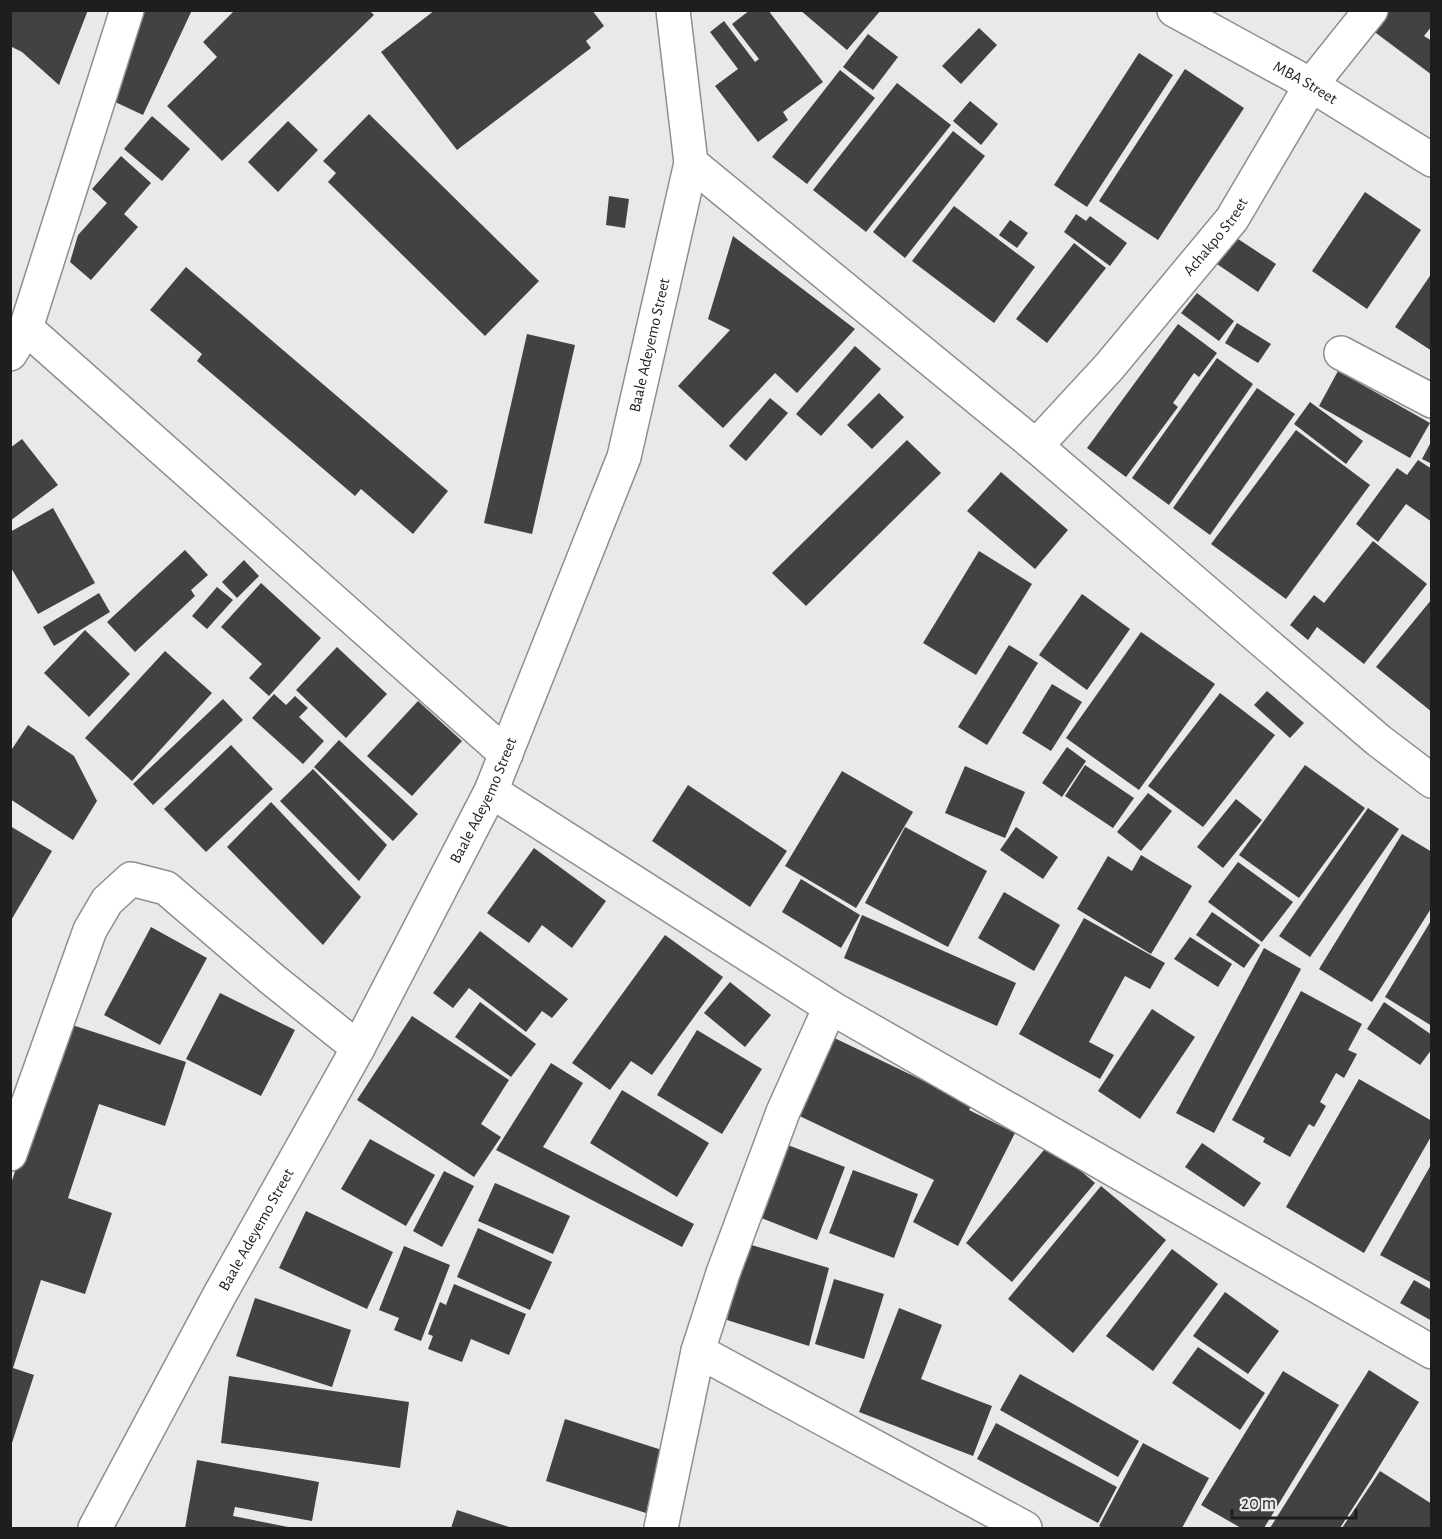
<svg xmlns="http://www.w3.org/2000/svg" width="1442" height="1539" font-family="'Alegreya Sans',sans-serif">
<rect width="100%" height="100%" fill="#e8e9ea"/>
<!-- building -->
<g fill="#434241">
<path d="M10 10H88L59 85 22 52 10 46Z"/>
<path d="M141 10H192L143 115 113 101Z"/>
<path d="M235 10H369L374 15 222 161 167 106 217 57 203 42Z"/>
<path d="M435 10H592L604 26 586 41 591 48 457 150 381 52Z"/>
<path d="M750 10H768L823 82 783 112 788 120 758 142 715 86 738 69 710 32 724 21 755 62 759 59 732 24Z"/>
<path d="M800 10H881L847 50Z"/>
<path d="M1383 10H1432V26L1424 36 1432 41V75L1368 27Z"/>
<path d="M979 28 997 45 961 84 942 66Z"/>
<path d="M868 34 898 57 873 90 843 67Z"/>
<path d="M1139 53 1173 75 1087 207 1054 185Z"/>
<path d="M1185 69 1244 108 1158 240 1099 201Z"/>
<path d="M840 70 875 98 807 184 772 157Z"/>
<path d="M897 83 951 125 866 232 813 190Z"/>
<path d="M970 101 998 124 981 145 953 121Z"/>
<path d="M369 114 539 281 485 336 328 182 336 173 323 161Z"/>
<path d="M152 116 190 149 162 181 124 149Z"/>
<path d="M288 121 318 150 278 192 248 162Z"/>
<path d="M953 131 985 156 905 258 873 232Z"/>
<path d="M121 156 151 183 124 214 138 227 91 280 70 262 78 235 107 203 92 189Z"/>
<path d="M1365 192 1421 230 1367 309 1312 271Z"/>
<path d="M609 196 629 199 625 228 606 225Z"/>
<path d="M954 206 1035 267 994 323 912 261Z"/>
<path d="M1076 214 1086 221 1090 216 1127 243 1110 266 1064 232Z"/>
<path d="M1010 220 1028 233 1017 248 999 235Z"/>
<path d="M1232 235 1276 264 1258 292 1214 262Z"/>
<path d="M733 236 855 329 797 393 775 373 723 428 678 386 730 330 708 319Z"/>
<path d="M1074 243 1106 268 1047 343 1016 319Z"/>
<path d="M186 267 448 491 413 534 361 489 355 496 197 361 202 354 150 310Z"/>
<path d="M1432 273V351L1395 327Z"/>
<path d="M1197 293 1234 321 1219 341 1181 313Z"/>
<path d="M1237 323 1271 344 1258 363 1225 343Z"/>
<path d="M1178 324 1217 353 1199 377 1194 373 1173 403 1178 407 1126 477 1087 448Z"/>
<path d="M527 334 575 345 532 534 484 523Z"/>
<path d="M855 346 881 369 821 436 796 414Z"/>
<path d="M1217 358 1253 384 1169 505 1132 478Z"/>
<path d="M1338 371 1430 423 1410 458 1319 406Z"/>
<path d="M1257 388 1295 414 1210 535 1173 508Z"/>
<path d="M879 393 904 417 872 449 847 425Z"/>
<path d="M770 398 788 413 746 461 729 446Z"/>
<path d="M1310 402 1363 441 1346 464 1294 424Z"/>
<path d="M1296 430 1370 485 1286 599 1211 544Z"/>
<path d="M22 439 58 485 10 521V448Z"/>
<path d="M907 440 941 473 806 606 772 573Z"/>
<path d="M1432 440V464L1422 459Z"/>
<path d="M1418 460 1432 469V522L1406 504 1378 542 1356 524 1397 468 1407 475Z"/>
<path d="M1001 472 1068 530 1035 569 967 511Z"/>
<path d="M53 508 95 583 38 614 10 566V532Z"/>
<path d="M1373 541 1427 584 1364 664 1317 627 1308 640 1290 625 1314 595 1324 603Z"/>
<path d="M185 550 208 575 191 590 195 596 135 652 107 622Z"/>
<path d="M979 551 1032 584 976 675 923 643Z"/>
<path d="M244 560 259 576 237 598 222 582Z"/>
<path d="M261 583 321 638 269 696 249 678 262 664 221 627Z"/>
<path d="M217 587 233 600 207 629 192 616Z"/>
<path d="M99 593 110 612 54 646 43 627Z"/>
<path d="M1082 594 1130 629 1087 690 1039 655Z"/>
<path d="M1432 599V712L1376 667Z"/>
<path d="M85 630 130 674 89 717 44 673Z"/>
<path d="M1141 632 1215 684 1139 790 1066 738Z"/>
<path d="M1009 645 1038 663 987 745 958 727Z"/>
<path d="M337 647 387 694 346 738 296 690Z"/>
<path d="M165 651 212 693 132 781 85 738Z"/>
<path d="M1052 684 1082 702 1051 751 1022 733Z"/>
<path d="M1267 691 1304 723 1290 738 1254 705Z"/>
<path d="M1220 693 1275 735 1203 827 1148 786Z"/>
<path d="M274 694 286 705 295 696 308 708 299 717 324 741 303 764 252 718Z"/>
<path d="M223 699 243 720 153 805 133 784Z"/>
<path d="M418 701 462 741 412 796 367 756Z"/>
<path d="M28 725 74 756 97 801 73 840 10 799V752Z"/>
<path d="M339 740 418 814 393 841 314 767Z"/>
<path d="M231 745 273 789 206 852 164 809Z"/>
<path d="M1067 747 1086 761 1062 797 1042 783Z"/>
<path d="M1085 765 1134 798 1113 828 1065 796Z"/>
<path d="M1305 765 1365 808 1299 898 1239 855Z"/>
<path d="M965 766 1025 792 1005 838 945 813Z"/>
<path d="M313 769 387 845 359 881 280 801Z"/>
<path d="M842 771 913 812 856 908 785 866Z"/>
<path d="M688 785 787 851 750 907 652 841Z"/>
<path d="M1148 793 1172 811 1141 851 1117 832Z"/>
<path d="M1236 799 1262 820 1223 868 1197 847Z"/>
<path d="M271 802 361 897 323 945 227 847Z"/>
<path d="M1368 808 1399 829 1310 957 1279 936Z"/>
<path d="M10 826 52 851 10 922Z"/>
<path d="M905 827 987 871 948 947 865 903Z"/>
<path d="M1016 827 1058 857 1043 879 1000 850Z"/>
<path d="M1402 834 1432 852V907L1372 1002 1319 969Z"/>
<path d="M534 848 606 901 572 948 542 925 529 943 487 913Z"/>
<path d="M1141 855 1192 886 1151 954 1077 909 1108 856 1132 871Z"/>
<path d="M1238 862 1293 902 1262 942 1208 902Z"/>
<path d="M801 879 860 915 841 948 782 912Z"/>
<path d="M1004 892 1060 925 1034 971 978 938Z"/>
<path d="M1212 912 1260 945 1244 968 1196 935Z"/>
<path d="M862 915 1016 983 997 1026 844 958Z"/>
<path d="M1084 918 1165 963 1150 989 1125 976 1089 1042 1114 1055 1100 1079 1019 1034Z"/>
<path d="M1432 919V1026L1385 997Z"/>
<path d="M151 927 207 958 160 1045 104 1015Z"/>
<path d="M480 931 568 999 552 1018 542 1011 526 1032 469 988 453 1008 433 993Z"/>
<path d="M665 935 723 977 652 1075 631 1061 610 1090 572 1063Z"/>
<path d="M1190 937 1232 964 1218 987 1174 959Z"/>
<path d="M1264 948 1301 969 1214 1133 1176 1113Z"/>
<path d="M730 982 771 1015 745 1047 704 1013Z"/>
<path d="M1301 991 1362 1024 1348 1050 1357 1054 1344 1078 1336 1073 1320 1102 1326 1106 1314 1127 1309 1124 1290 1157 1263 1142 1265 1138 1232 1120Z"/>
<path d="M220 993 295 1030 261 1096 186 1059Z"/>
<path d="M480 1002 536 1044 511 1077 455 1037Z"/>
<path d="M1384 1002 1432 1035V1049L1420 1065 1367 1029Z"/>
<path d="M1152 1009 1195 1037 1140 1119 1098 1091Z"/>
<path d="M412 1016 509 1080 481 1124 501 1137 474 1177 357 1100Z"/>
<path d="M63 1022 186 1062 165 1126 99 1104 68 1198 112 1213 85 1294 41 1280 13 1368 34 1375 11 1446 10 1187Z"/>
<path d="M697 1030 762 1069 722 1134 657 1095Z"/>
<path d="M826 1034 972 1104 969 1110 1015 1133 958 1246 913 1222 934 1180 789 1111Z"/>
<path d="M551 1063 583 1083 543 1147 694 1224 682 1247 496 1150Z"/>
<path d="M1359 1079 1432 1121V1135L1364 1253 1286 1207Z"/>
<path d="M622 1090 709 1143 677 1197 590 1143Z"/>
<path d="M370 1139 435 1175 406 1226 341 1189Z"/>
<path d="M780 1142 845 1167 817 1240 751 1214Z"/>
<path d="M1202 1143 1261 1183 1244 1207 1185 1167Z"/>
<path d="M1049 1144 1095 1183 1012 1282 966 1243Z"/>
<path d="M1432 1163V1283L1380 1255Z"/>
<path d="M853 1170 918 1194 894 1258 829 1233Z"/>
<path d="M444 1171 474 1186 442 1247 413 1231Z"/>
<path d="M495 1183 570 1216 553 1254 478 1221Z"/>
<path d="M1101 1186 1166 1240 1073 1353 1008 1299Z"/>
<path d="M306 1211 393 1252 367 1309 279 1268Z"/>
<path d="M478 1228 552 1262 530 1310 457 1277Z"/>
<path d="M745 1243 829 1268 809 1346 727 1320Z"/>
<path d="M404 1246 450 1265 421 1341 394 1330 399 1318 379 1310Z"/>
<path d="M1172 1249 1218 1284 1153 1371 1106 1336Z"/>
<path d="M834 1279 884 1294 864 1359 815 1344Z"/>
<path d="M1414 1280 1432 1290V1321L1400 1303Z"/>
<path d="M454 1284 526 1314 509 1355 471 1339 462 1362 428 1349 433 1336 428 1334 440 1302 446 1305Z"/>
<path d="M1225 1292 1279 1331 1248 1374 1193 1336Z"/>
<path d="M255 1298 351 1330 332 1387 236 1356Z"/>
<path d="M899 1308 942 1325 921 1379 992 1406 973 1456 859 1412Z"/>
<path d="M1198 1347 1265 1393 1240 1430 1172 1383Z"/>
<path d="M1369 1370 1419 1402 1372 1478 1340 1528H1270Z"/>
<path d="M1283 1371 1339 1405 1264 1528H1241L1201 1505Z"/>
<path d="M1020 1374 1139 1441 1118 1477 1000 1410Z"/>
<path d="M229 1376 409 1402 400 1468 221 1443Z"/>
<path d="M565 1419 665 1451 646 1513 546 1481Z"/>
<path d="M996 1423 1117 1487 1098 1523 977 1459Z"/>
<path d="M1143 1443 1209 1478 1182 1528H1103L1099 1526Z"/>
<path d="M197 1460 319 1482 312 1521 235 1507 233 1516 293 1528H185Z"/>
<path d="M1380 1471 1432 1504V1528H1342Z"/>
<path d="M457 1510 512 1528H451Z"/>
</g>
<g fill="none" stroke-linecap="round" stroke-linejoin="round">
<defs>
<g id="minor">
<path d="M691 163 1036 446 1378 740 1432 781"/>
<path d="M26 328 506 754"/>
<path d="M1341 353 1432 401"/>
<path d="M10 354 26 328 127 10"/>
<path id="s1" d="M1036 446 1109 367 1232 219 1311 85 1371 10"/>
<path d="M491 791 830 1007 1432 1352"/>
<path d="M10 1154 90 930 107 901 131 879 166 888 272 979 358 1048"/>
<path d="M698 1351 1025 1528"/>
<path d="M661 1528 698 1351 723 1273 783 1112 830 1007"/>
</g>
<g id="tertiary">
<path id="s2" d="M1174 10 1311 85 1432 160"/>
<path id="s3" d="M95 1528 219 1296 358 1048 491 791 624 457 691 163 673 10"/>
</g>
</defs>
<!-- minor casing -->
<use href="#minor" stroke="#8e8e8f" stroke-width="36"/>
<!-- tertiary casing -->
<use href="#tertiary" stroke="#8e8e8f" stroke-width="36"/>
<!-- minor -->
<use href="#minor" stroke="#fff" stroke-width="33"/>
<!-- tertiary -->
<use href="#tertiary" stroke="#fff" stroke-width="33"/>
</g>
<g text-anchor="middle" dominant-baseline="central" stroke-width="6" stroke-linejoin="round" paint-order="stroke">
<!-- street labels -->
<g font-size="16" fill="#1e1e1e" stroke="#e8e9ea">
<text stroke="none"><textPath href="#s2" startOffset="150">MBA Street</textPath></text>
<text stroke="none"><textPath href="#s1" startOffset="276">Achakpo Street</textPath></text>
<text stroke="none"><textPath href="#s3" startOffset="1311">Baale Adeyemo Street</textPath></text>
<text stroke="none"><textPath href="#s3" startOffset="825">Baale Adeyemo Street</textPath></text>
<text stroke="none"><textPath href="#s3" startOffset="339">Baale Adeyemo Street</textPath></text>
</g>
</g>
<!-- border -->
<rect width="1442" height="1539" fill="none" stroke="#1e1e1e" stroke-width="24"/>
<!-- scale -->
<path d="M1232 1509v9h124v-9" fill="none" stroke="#1e1e1e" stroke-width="3"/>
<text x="1241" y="1509" font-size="18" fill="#1e1e1e" stroke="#e8e9ea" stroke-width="4.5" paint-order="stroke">20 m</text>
</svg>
